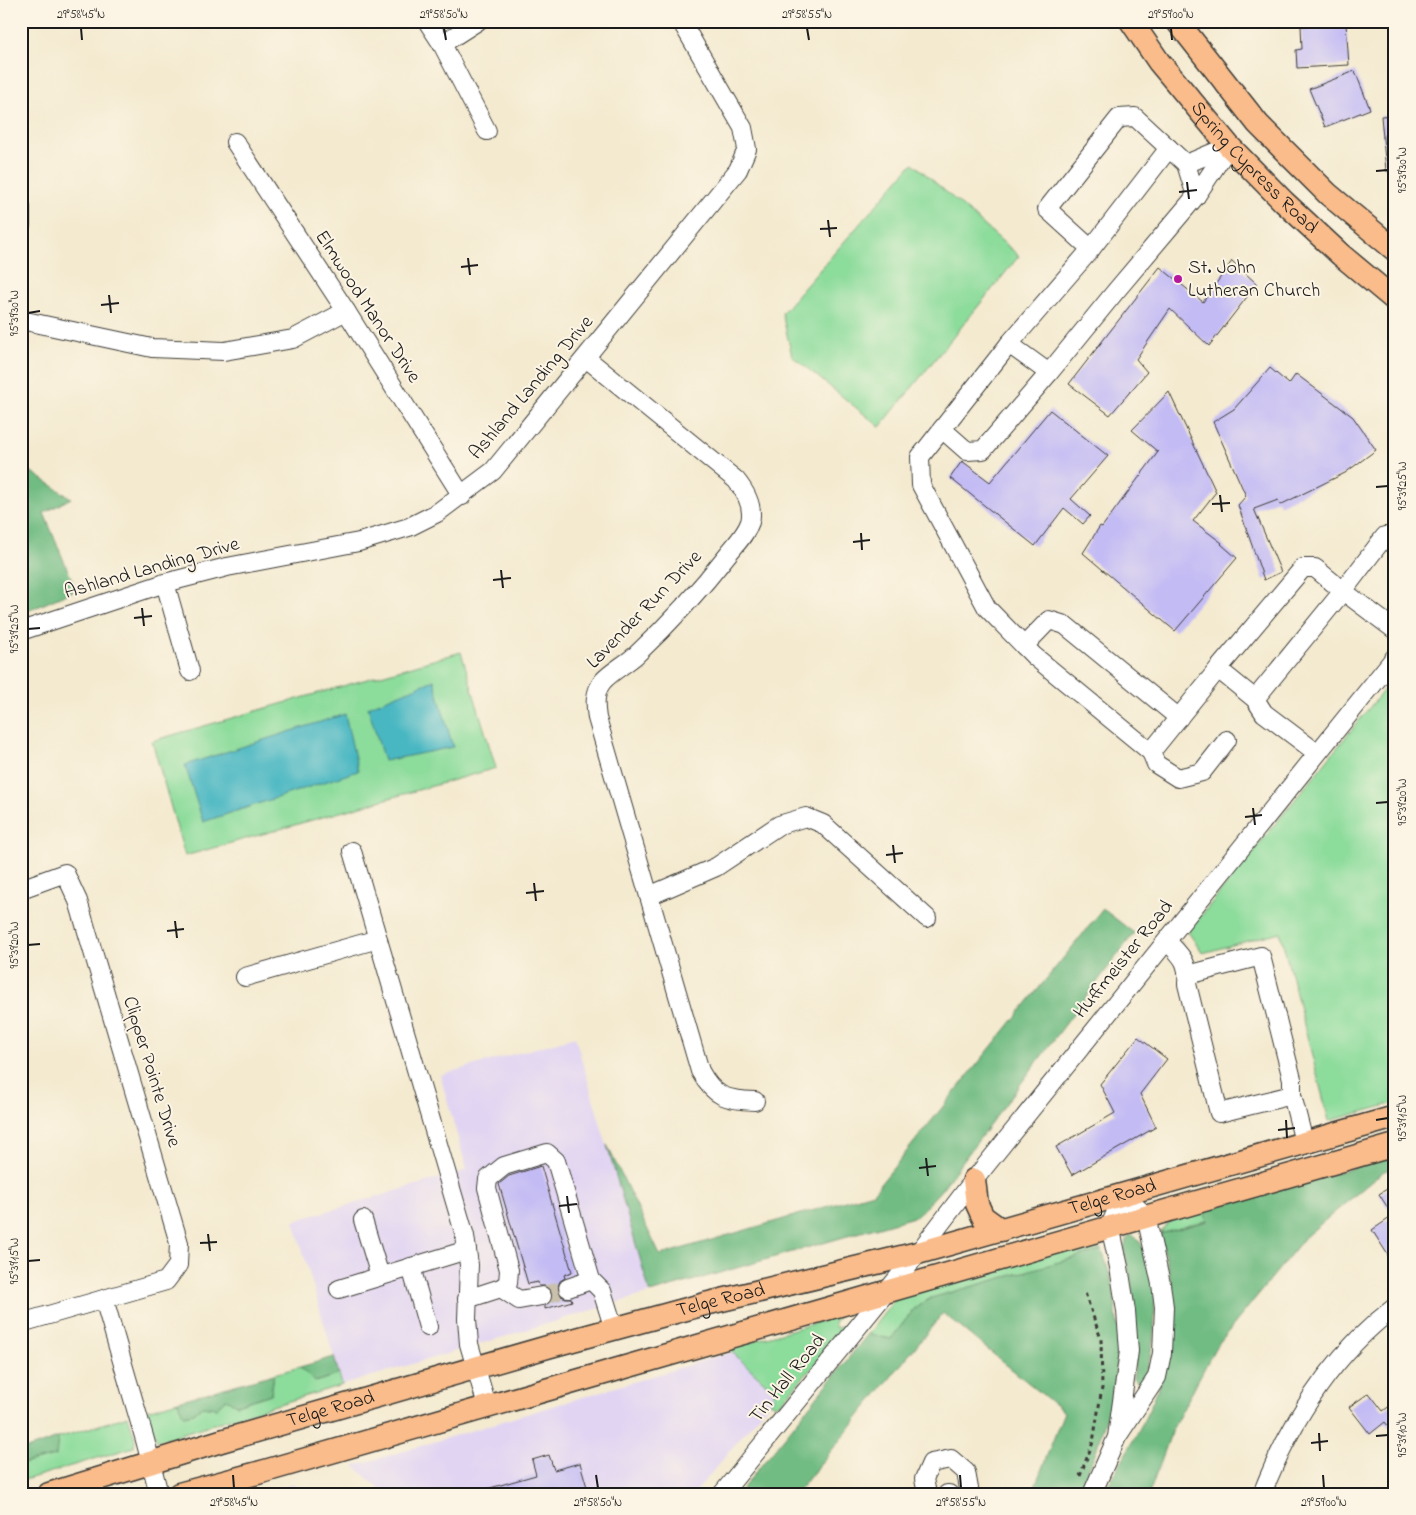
<svg xmlns="http://www.w3.org/2000/svg" width="1416" height="1515" font-family="'Indie Flower',sans-serif">
<rect width="100%" height="100%" fill="#fcf5e5"/>
<filter id="ink" filterUnits="userSpaceOnUse"><feTurbulence type="fractalNoise" baseFrequency=".02" numOctaves="2"/><feDisplacementMap in="SourceGraphic" scale="10" xChannelSelector="R" yChannelSelector="G"/><feConvolveMatrix kernelMatrix="1 2 1 2 8 2 1 2 1" color-interpolation-filters="sRGB"/></filter>
<filter id="wash" filterUnits="userSpaceOnUse"><feTurbulence type="fractalNoise" baseFrequency=".0096" numOctaves="4" result="noise"/><feDisplacementMap in="SourceGraphic" scale="20" xChannelSelector="R" yChannelSelector="G"/><feGaussianBlur stdDeviation="1.12" result="paint"/><feColorMatrix in="noise" values="0 0 0 0 0 0 0 0 0 0 0 0 0 0 0 0 0 1.4 0 .05"/><feComposite in="paint" operator="in"/></filter>
<g filter="url(#wash)">
<rect width="100%" height="100%" fill="#f4ead0"/>
<!-- built -->
<g fill="#e1d4f3">
<path d="M575 1037 650 1293 342 1385 294 1221 467 1170 440 1075Z"/>
<path d="M739 1350 780 1390 694 1494H385L354 1466Z"/>
<path d="M294 1484 298 1494H260Z"/>
</g>
<!-- green -->
<g fill="#8cdc9b" stroke="#547c5c">
<path d="M913 163 1019 256 880 427 792 356 782 313Z"/>
<path d="M461 652 496 768 185 856 152 741Z"/>
<path d="M1395 676V1103L1329 1121 1280 932 1203 953 1188 932Z"/>
<path d="M1204 1210 1208 1220 1160 1234C1172 1213 1184 1215 1204 1210Z"/>
<path d="M1088 1243 1102 1250 931 1298 914 1309 891 1339 868 1334 895 1299Z"/>
<path d="M839 1316 834 1323 836 1328 847 1325 845 1332 781 1402 776 1405 770 1402 774 1397 773 1390 732 1352 733 1347Z"/>
<path d="M300 1367 315 1382 339 1374 342 1385 157 1441 147 1410 178 1401 184 1415 194 1413 202 1406 216 1408 226 1399 237 1405 271 1394 274 1374Z"/>
<path d="M128 1416 135 1439 134 1447 21 1481V1464L55 1456 58 1438Z"/>
</g>
<!-- forest -->
<g fill="#71bc83" stroke="#466c50">
<path d="M21 465 71 498 44 513 76 590 21 614Z"/>
<path d="M1103 909 1134 933 941 1190 917 1216 650 1293 607 1145 660 1255 873 1193Z"/>
<path d="M1395 1156V1168L1384 1171 1305 1237 1215 1348 1173 1428 1149 1494H1103C1141 1426 1177 1375 1173 1294 1172 1276 1163 1253 1160 1234L1207 1221 1204 1210Z"/>
<path d="M1131 1234C1159 1252 1156 1312 1153 1341 1151 1354 1147 1367 1145 1380L1139 1383 1133 1378C1138 1343 1136 1316 1131 1282 1130 1272 1124 1256 1124 1248 1125 1242 1127 1238 1131 1234Z"/>
<path d="M1102 1250 1113 1284 1119 1341 1113 1394 1096 1451 1078 1494H1032L1064 1412 943 1313 796 1494H738L868 1334 891 1339 914 1309 931 1298Z"/>
<path d="M334 1357 339 1374 315 1382 300 1367Z"/>
<path d="M274 1374 271 1394 236 1405 226 1399 216 1408 202 1406 194 1413 183 1415 178 1401Z"/>
<path d="M58 1438 56 1456 21 1464V1451Z"/>
</g>
<!-- water -->
<g fill="#49b7c2" stroke="#326a6f">
<path d="M434 680 453 747 384 761 368 707Z"/>
<path d="M345 714 358 771 203 822 185 765Z"/>
</g>
<g id="blocks">
<!-- building -->
<g fill="#c3bbf4">
<path d="M1346 24 1349 65 1297 68 1296 50 1302 49 1301 26Z"/>
<path d="M1355 71 1370 109 1325 127 1309 89Z"/>
<path d="M1395 115V171H1386L1381 116Z"/>
<path d="M1232 261 1257 284 1209 346 1170 309 1136 359 1147 372 1110 415 1069 384 1160 267 1203 302Z"/>
<path d="M1270 368 1289 384 1296 374 1353 417 1376 450 1345 473 1280 505 1278 500 1254 509 1281 572 1264 580 1238 505 1246 496 1213 422 1234 409Z"/>
<path d="M1169 392 1216 492 1193 521 1222 543 1221 544 1237 558 1175 631 1083 553 1100 526 1102 527 1158 452 1132 430Z"/>
<path d="M1050 410 1108 456 1071 499 1090 516 1083 524 1064 508 1035 546 950 478 962 461 990 482Z"/>
<path d="M1138 1037 1167 1059 1140 1094 1156 1127 1072 1175 1056 1147 1115 1113 1100 1084Z"/>
<path d="M541 1166 572 1272 564 1275 565 1278 560 1281 558 1286 561 1296 566 1298H571L572 1301 545 1309V1306L552 1300V1294L546 1286H539L538 1282 528 1284 499 1184 509 1176Z"/>
<path d="M1395 1184V1266L1372 1230 1393 1216 1379 1194Z"/>
<path d="M1369 1393 1383 1411 1395 1402V1435L1385 1422 1370 1434 1349 1407Z"/>
<path d="M549 1455 554 1470 580 1463 589 1494H484L483 1490 536 1475 532 1460Z"/>
</g>
</g>
</g>
<g filter="url(#ink)">
<use href="#blocks" fill-opacity="0" stroke="#3c3b37" stroke-width="1"/>
<g fill="none" stroke-linecap="round" stroke-linejoin="round">
<!-- minor-tunnel -->
<path stroke="#c9c1ac" stroke-width="18" stroke-dasharray="18 9" stroke-linecap="butt" d="M542 1296 568 1288"/>
<defs>
<g id="minor">
<path d="M427 21 442 44 487 131"/>
<path d="M442 44 478 21"/>
<path d="M235 142 346 311 462 496"/>
<path d="M1169 148 1091 249 1009 344 1049 373 1115 292 1196 196 1229 146"/>
<path d="M1186 164 1229 146"/>
<path d="M21 207V225"/>
<path d="M1091 249 1047 209 1119 118 1135 117 1186 164 1196 196"/>
<path d="M21 320 152 348 224 351 293 339 346 311"/>
<path d="M1009 344 920 457 921 485 987 608 1034 656 1151 752"/>
<path d="M586 358 736 480C745 491 754 507 750 522 746 534 736 544 728 554 700 590 669 624 636 655 626 664 612 671 603 681 594 692 595 705 597 718L700 1071C714 1097 726 1100 755 1101"/>
<path d="M942 429 967 451 983 450 1049 373"/>
<path d="M165 583 190 671"/>
<path d="M21 631 165 583 227 567 359 542 409 527 437 513 493 471 738 170 747 149 743 128 681 21"/>
<path d="M1024 646 1049 620 1065 625 1179 718"/>
<path d="M1218 669 1151 752 1156 764 1178 778 1202 772 1227 740"/>
<path d="M1255 699 1218 669 1303 568H1315L1343 591 1385 536"/>
<path d="M1317 753 1264 713 1255 699 1343 591 1395 630"/>
<path d="M352 851 465 1236 469 1265 467 1319 469 1344 487 1406"/>
<path d="M21 889 65 873 78 901 179 1243 178 1265 166 1281 21 1323"/>
<path d="M649 896 716 867 779 825 806 817 823 824 927 918"/>
<path d="M1167 941C1181 956 1189 961 1187 984L1219 1113 1292 1095 1304 1142"/>
<path d="M1188 975 1261 956 1292 1079V1095"/>
<path d="M245 977 378 939"/>
<path d="M363 1220 380 1276"/>
<path d="M411 1267 428 1327"/>
<path d="M501 1288 519 1300 542 1296"/>
<path d="M568 1288 591 1280"/>
<path d="M339 1289 467 1250"/>
<path d="M104 1299 145 1440 159 1494"/>
<path d="M467 1299 501 1288 508 1283 509 1270 487 1188 488 1179 504 1166 547 1153 556 1161 591 1280 602 1291 614 1329"/>
<path d="M722 1494 918 1253 974 1180 1395 657"/>
<path d="M927 1494 924 1479 931 1463 951 1459 966 1472 970 1494"/>
<path d="M947 1494H949"/>
<path d="M1092 1494 1117 1437 1157 1377 1162 1353 1164 1307 1161 1284 1146 1216 1123 1195 1110 1226 1119 1267 1126 1311 1129 1351 1117 1437"/>
<path d="M1262 1494C1290 1422 1333 1354 1395 1307"/>
</g>
<g id="major">
<path id="s1" d="M1131 21 1159 62 1229 146 1284 202 1341 255 1395 300"/>
<path d="M1177 21 1258 124 1328 194 1395 250"/>
<path d="M974 1180 977 1204 983 1217 1001 1230"/>
<path id="s2" d="M49 1494 221 1441 551 1346 705 1304 918 1253 1395 1117"/>
<path d="M179 1494 265 1471 1395 1145"/>
</g>
</defs>
<!-- minor casing -->
<use href="#minor" stroke="#3c3b37" stroke-width="20"/>
<!-- major casing -->
<use href="#major" stroke="#3c3b37" stroke-width="25"/>
<!-- path -->
<path stroke="#3c3b37" stroke-width="3" stroke-dasharray="4 4" stroke-linecap="butt" d="M1080 1476 1093 1442 1102 1388 1101 1339 1084 1290"/>
<!-- minor -->
<use href="#minor" stroke="#fff" stroke-width="18"/>
<!-- major -->
<use href="#major" stroke="#f9bc8a" stroke-width="22"/>
</g>
</g>
<!-- ticks -->
<path fill="none" stroke="#1c1c1c" stroke-width="2" d="M81 28 82 40M444 28 446 40M807 28 809 40M1171 28 1172 40M1376 171 1388 170M1187 182 1189 199M1179 192 1197 190M828 220 830 237M820 229 837 228M468 258 470 275M461 267 478 265M109 295 111 313M101 305 119 303M28 313 40 311M1376 487 1388 486M1220 495 1222 512M1212 504 1230 503M861 533 862 550M853 542 870 540M501 570 503 588M493 580 511 578M142 608 144 626M134 618 152 616M28 629 40 628M1376 803 1388 802M1253 808 1255 825M1245 817 1262 815M893 845 895 863M886 855 903 853M534 883 536 901M526 893 544 891M175 921 177 938M167 931 184 929M28 945 40 944M1286 1120 1287 1138M1376 1120 1388 1118M1278 1130 1295 1128M926 1158 928 1176M919 1168 936 1166M567 1196 569 1213M559 1206 577 1204M208 1234 210 1251M200 1243 217 1242M28 1261 40 1260M1319 1433 1320 1451M1376 1436 1388 1435M1311 1443 1328 1441M233 1475 234 1488M596 1475 598 1488M960 1475 961 1488M1323 1475 1324 1488"/>
<!-- markers -->
<circle fill="#b5179e" stroke="#fcf5e5" stroke-width="2" cx="1178" cy="279" r="5"/>
<g text-anchor="middle" dominant-baseline="central" stroke-width="4" stroke-linejoin="round" paint-order="stroke">
<!-- street labels -->
<g font-size="20" fill="#1c1c1c" stroke="#fcf5e5">
<text stroke="none"><textPath href="#s1" startOffset="192">Spring Cypress Road</textPath></text>
<text transform="translate(367 307) rotate(57)">Elmwood Manor Drive</text>
<text transform="translate(532 388) rotate(-50)">Ashland Landing Drive</text>
<text transform="translate(152 569) rotate(-16)">Ashland Landing Drive</text>
<text transform="translate(645 610) rotate(-46)">Lavender Run Drive</text>
<text transform="translate(1124 960) rotate(-51)">Huffmeister Road</text>
<text transform="translate(151 1072) rotate(73)">Clipper Pointe Drive</text>
<text stroke="none"><textPath href="#s2" startOffset="1104">Telge Road</textPath></text>
<text stroke="none"><textPath href="#s2" startOffset="699">Telge Road</textPath></text>
<text transform="translate(788 1379) rotate(-51)">Tin Hall Road</text>
<text stroke="none"><textPath href="#s2" startOffset="294">Telge Road</textPath></text>
</g>
<!-- poi labels -->
<g font-size="20" fill="#1c1c1c" stroke="#fcf5e5" text-anchor="start">
<text x="1188" y="268">St. John<tspan x="1188" dy="23">Lutheran Church</tspan></text>
</g>
</g>
<!-- margin -->
<rect width="1416" height="1515" fill="none" stroke="#fcf5e5" stroke-width="55"/>
<rect x="28" y="28" width="1360" height="1460" fill="none" stroke="#1c1c1c" stroke-width="2"/>
<g font-size="12" text-anchor="middle" fill="#1c1c1c">
<text x="81" y="18">29°58'45"N</text>
<text x="444" y="18">29°58'50"N</text>
<text x="807" y="18">29°58'55"N</text>
<text x="1171" y="18">29°59'00"N</text>
<text transform="translate(1402 170) rotate(-90)" y="4">95°39'30"W</text>
<text transform="translate(14 313) rotate(-90)" y="4">95°39'30"W</text>
<text transform="translate(1402 486) rotate(-90)" y="4">95°39'25"W</text>
<text transform="translate(14 629) rotate(-90)" y="4">95°39'25"W</text>
<text transform="translate(1402 802) rotate(-90)" y="4">95°39'20"W</text>
<text transform="translate(14 945) rotate(-90)" y="4">95°39'20"W</text>
<text transform="translate(1402 1118) rotate(-90)" y="4">95°39'15"W</text>
<text transform="translate(14 1261) rotate(-90)" y="4">95°39'15"W</text>
<text transform="translate(1402 1435) rotate(-90)" y="4">95°39'10"W</text>
<text x="234" y="1506">29°58'45"N</text>
<text x="598" y="1506">29°58'50"N</text>
<text x="961" y="1506">29°58'55"N</text>
<text x="1324" y="1506">29°59'00"N</text>
</g>
</svg>
